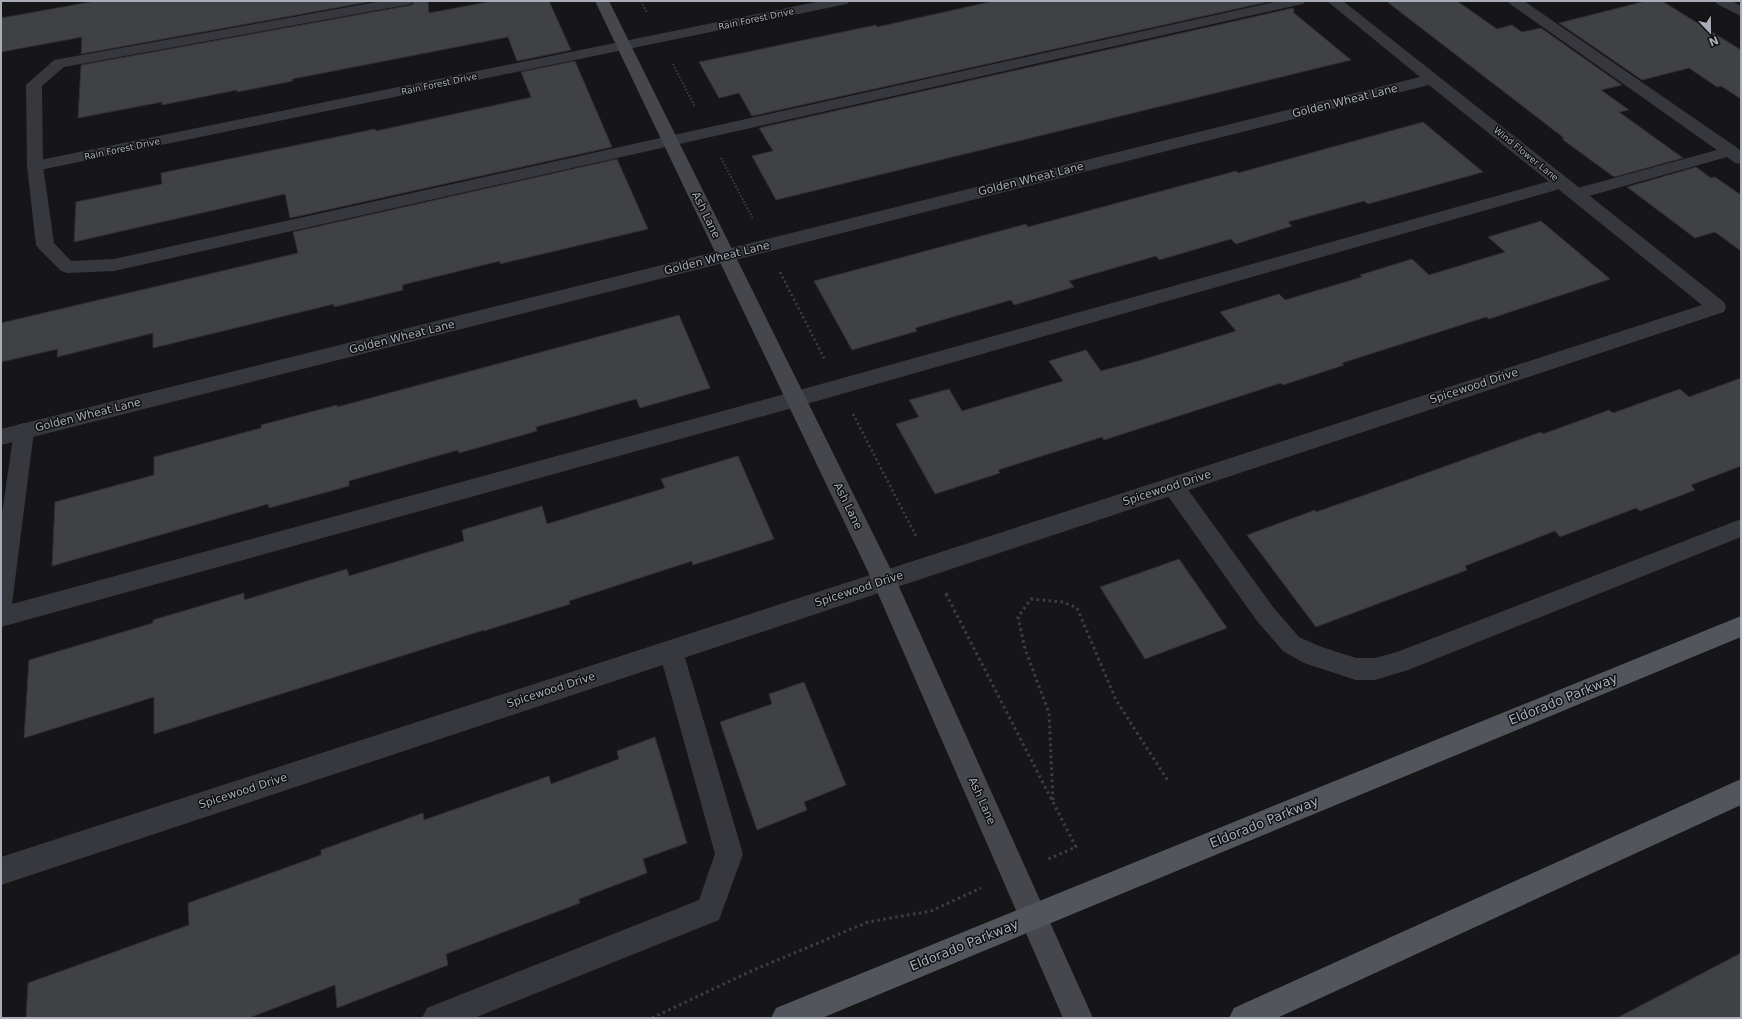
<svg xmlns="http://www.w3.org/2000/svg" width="1742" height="1019" font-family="'DejaVu Sans',sans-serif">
<rect width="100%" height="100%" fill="#161618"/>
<!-- building -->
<g fill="#404145" stroke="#303034">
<path d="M96 1H374L81 54 82 37 1 52V18Z"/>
<path d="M414 1H428L429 13 493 1H549L571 50 517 61 508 37 292 79 293 81 237 92V90L162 105V102L78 118 81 65 406 6 412 5Z"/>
<path d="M994 1H1272L752 116 739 93 719 98 699 62 876 25 877 27Z"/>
<path d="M1386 1H1457L1497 29 1512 25 1522 32 1541 28 1622 85 1601 90 1629 110 1619 112 1683 158 1614 177 1562 139 1564 138Z"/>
<path d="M1646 1H1662L1741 50V99L1721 86 1717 87 1689 68 1642 80 1559 23Z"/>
<path d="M1293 8 1294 13 1351 60 776 200 752 156 773 151 759 128Z"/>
<path d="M575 61 612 147 290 218 285 194 74 242 76 202 162 184 161 173 375 129 376 131 528 98 531 97 521 72Z"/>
<path d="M1423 122 1483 172 1368 204 1364 201 1288 222 1292 226 1236 244 1231 239 1159 260 1156 256 1069 281 1074 287 1014 305 1011 300 915 328 917 331 852 350 814 281 1026 224 1028 227 1236 171 1238 173Z"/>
<path d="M617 159 648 229 500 264V261L402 285 403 290 334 307V304L153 348V333L57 357 58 349 1 362V323L298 253 293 232Z"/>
<path d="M1696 167 1711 178 1715 177 1741 195V251L1715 232 1695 238 1627 187Z"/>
<path d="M1541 221 1610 279 1489 319 1486 317 1342 363 1344 365 1283 385 1281 383 1104 440 1102 437 998 470 1000 473 935 494 896 424 919 417 909 400 949 389 962 411 1063 381 1049 361 1086 350 1101 371 1138 361 1236 331 1220 312 1279 294 1285 300 1362 277 1360 275 1412 259 1429 275 1505 252 1488 237Z"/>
<path d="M679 315 710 388 640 408 636 399 536 427 537 431 459 453 458 450 349 481V486L269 508 268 504 52 566 55 502 154 475V457L261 428V425L337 405V407Z"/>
<path d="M1741 378V466L1691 485 1695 490 1640 511 1636 508 1560 537 1555 531 1465 566 1467 570 1316 627 1247 535 1315 510 1316 512 1393 485 1541 432 1543 434 1609 410 1613 413 1680 389 1689 397Z"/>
<path d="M738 456 774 539 693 565 692 561 569 601 570 604 484 631V630L154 734V697L24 738 29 660 153 623V620L244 593V600L347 569 349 576 464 541 462 530 542 506 547 524 665 488 661 479Z"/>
<path d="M1179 559 1227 628 1145 659 1100 587Z"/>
<path d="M804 682 846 785 804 802 807 810 757 830 720 722 772 704 769 694Z"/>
<path d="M655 737 687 843 643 859 647 873 579 899 580 903 446 954 448 965 337 1008 335 985 249 1018H26L28 983 189 925 188 903 321 855V850L423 813 424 820 549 776 551 784 619 759 617 751Z"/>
<path d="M1741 953V1018H1617Z"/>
</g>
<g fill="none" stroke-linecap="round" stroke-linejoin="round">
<!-- path-far2 -->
<g stroke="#3d3f44" stroke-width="2" stroke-dasharray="1.5 2" stroke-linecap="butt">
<path d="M641 1 647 13"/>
<path d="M673 64 695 107"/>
<path d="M721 158 753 219"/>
</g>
<!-- path-far1 -->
<g stroke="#3d3f44" stroke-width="2.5" stroke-dasharray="2 3" stroke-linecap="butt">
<path d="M780 272 825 360"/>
<path d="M853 414 916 536"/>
<path d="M946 593 947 595"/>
</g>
<!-- path -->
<g stroke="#3d3f44" stroke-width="3" stroke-dasharray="2.5 3.5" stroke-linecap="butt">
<path d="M946 594 1076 847 1046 860"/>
<path d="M1053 800 1049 713 1025 649 1018 617 1031 599 1063 602 1077 608 1116 700 1168 781"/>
<path d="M652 1018 749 972 868 922 931 911 981 888"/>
</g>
<!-- lane -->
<g fill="#37383d" fill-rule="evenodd">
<path d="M382 1H413L411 4 406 5 64 67 42 86 43 166 54 243 71 261 114 259 1279 1H1305L1303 4 1298 5 114 271 67 273 61 271 39 249 36 245 27 166 26 85 54 60Z"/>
<path d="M1508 1H1524L1736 147 1741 151V164L1735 163 1727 157 1582 198 1576 199 1570 198 1567 194 1570 190 1717 150 1510 4Z"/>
<path d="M1561 178 1567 179 1570 183 1567 187 796 407 1 627V520L14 431 17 425 24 423 31 425 34 431 12 604 796 391Z"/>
<path d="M1173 477 1181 480 1273 607 1299 637 1319 646 1356 658H1375L1397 652 1741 519V537L1408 670 1375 680H1356L1304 663 1283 651 1257 621 1165 492 1162 486 1165 480Z"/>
<path d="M671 640 680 644 683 651 743 854 719 920 474 1018H422L427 1008 699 900 715 854 659 651 662 644Z"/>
</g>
<!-- street -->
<g fill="#37383d" fill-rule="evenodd">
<path d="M821 1H849L847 4 842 5 35 171 29 170 27 166 29 162 35 161Z"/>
<path d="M1327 1H1343L1724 302 1726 307 1724 312 1 885V857L1702 305 1429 85 1 445V429L1420 77Z"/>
<path d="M1715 1H1732L1741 6V16L1717 4Z"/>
</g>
<!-- secondary -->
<path fill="#45474d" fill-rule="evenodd" d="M595 1H609L896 580 1093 1018H1063L872 580Z"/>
<!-- primary -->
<g fill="#53555c" fill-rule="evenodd">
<path d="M1741 616V637L822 1018H771L776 1008Z"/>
<path d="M1741 779V805L1277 1018H1229L1234 1008Z"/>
</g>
</g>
<g text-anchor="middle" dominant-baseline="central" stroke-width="3" stroke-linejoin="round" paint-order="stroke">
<!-- far-street labels -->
<g font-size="9" fill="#a8adb8" stroke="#111113">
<text transform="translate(756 19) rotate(-12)">Rain Forest Drive</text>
<text transform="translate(439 84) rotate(-12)">Rain Forest Drive</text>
<text transform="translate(122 149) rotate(-12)">Rain Forest Drive</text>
<text transform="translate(1526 154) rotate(39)">Wind Flower Lane</text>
</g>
<!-- street labels -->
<g font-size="11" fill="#a8adb8" stroke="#111113">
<text transform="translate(1345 101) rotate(-14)">Golden Wheat Lane</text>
<text transform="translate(1031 179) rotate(-14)">Golden Wheat Lane</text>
<text transform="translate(706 215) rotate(64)">Ash Lane</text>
<text transform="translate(717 258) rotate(-14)">Golden Wheat Lane</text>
<text transform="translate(402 337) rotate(-14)">Golden Wheat Lane</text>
<text transform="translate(1474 386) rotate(-18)">Spicewood Drive</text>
<text transform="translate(88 415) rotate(-14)">Golden Wheat Lane</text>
<text transform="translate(1167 488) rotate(-18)">Spicewood Drive</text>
<text transform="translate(848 506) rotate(64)">Ash Lane</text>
<text transform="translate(859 589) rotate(-18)">Spicewood Drive</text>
<text transform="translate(551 690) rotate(-18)">Spicewood Drive</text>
<text transform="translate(243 791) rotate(-18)">Spicewood Drive</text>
<text transform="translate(982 801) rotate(66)">Ash Lane</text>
</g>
<!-- near-street labels -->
<g font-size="13" fill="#a8adb8" stroke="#111113">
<text transform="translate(1563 699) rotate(-22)">Eldorado Parkway</text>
<text transform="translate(1264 822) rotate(-22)">Eldorado Parkway</text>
<text transform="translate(964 945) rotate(-22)">Eldorado Parkway</text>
</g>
</g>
<!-- border -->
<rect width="1742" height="1019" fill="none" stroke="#a8adb8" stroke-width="4"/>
<!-- north arrow -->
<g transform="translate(1710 32) rotate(158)" stroke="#111113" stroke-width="3" paint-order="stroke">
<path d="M0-3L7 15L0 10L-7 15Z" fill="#a8adb8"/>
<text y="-6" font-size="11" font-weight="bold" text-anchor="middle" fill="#a8adb8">N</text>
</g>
</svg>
